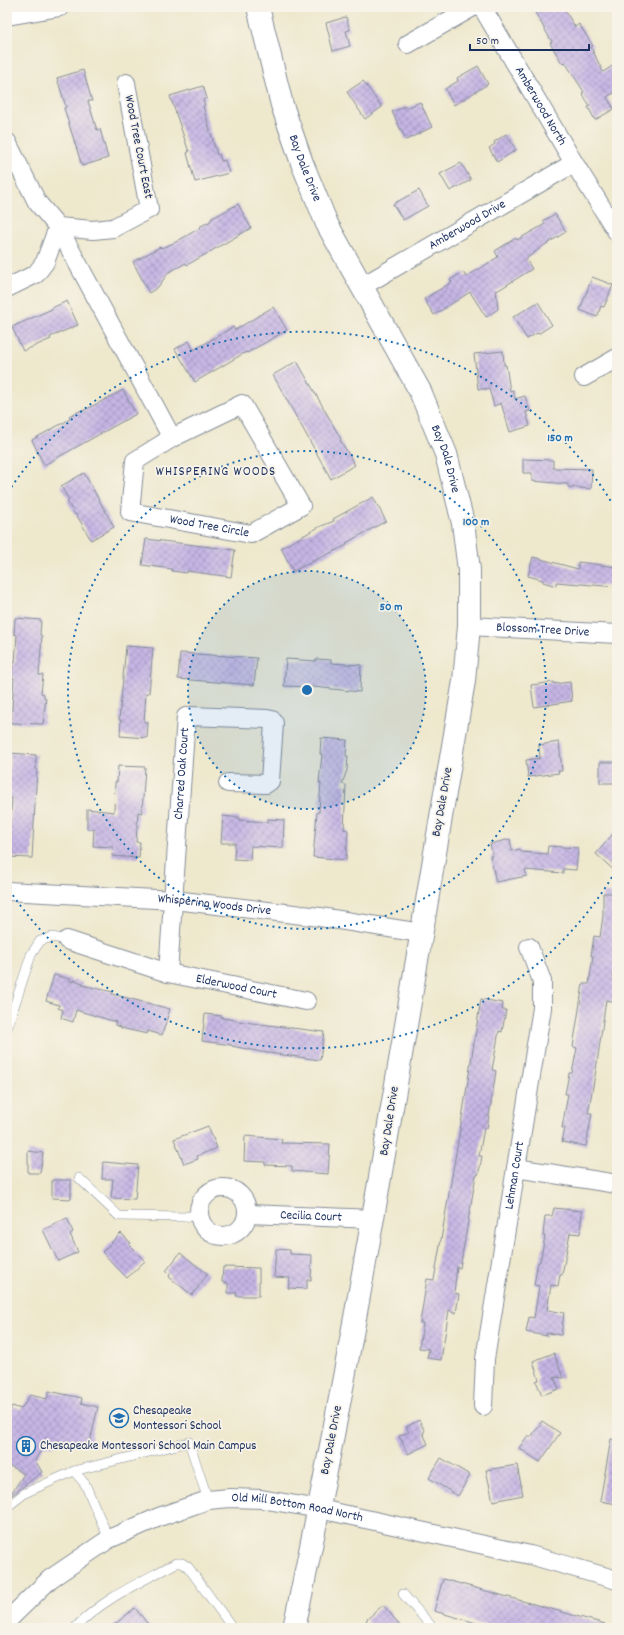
<svg xmlns="http://www.w3.org/2000/svg" width="624" height="1635" font-family="Dekko,sans-serif">
<defs>
<pattern id="building-cross-hatch" width="8" height="8" patternUnits="userSpaceOnUse"><rect width="8" height="8" fill="#c6b6e5"/><path d="M0 0l8 8M0 8l8-8" fill="none" stroke="#a094bd"/></pattern>
</defs>
<rect width="100%" height="100%" fill="#f7f3e8"/>
<filter id="ink" filterUnits="userSpaceOnUse"><feTurbulence type="fractalNoise" baseFrequency=".025" numOctaves="2"/><feDisplacementMap in="SourceGraphic" scale="8" xChannelSelector="R" yChannelSelector="G"/><feConvolveMatrix kernelMatrix="1 2 1 2 8 2 1 2 1" color-interpolation-filters="sRGB"/></filter>
<filter id="wash" filterUnits="userSpaceOnUse"><feTurbulence type="fractalNoise" baseFrequency=".012" numOctaves="4" result="noise"/><feDisplacementMap in="SourceGraphic" scale="16" xChannelSelector="R" yChannelSelector="G"/><feGaussianBlur stdDeviation="0.9" result="paint"/><feColorMatrix in="noise" values="0 0 0 0 0 0 0 0 0 0 0 0 0 0 0 0 0 1.4 0 .05"/><feComposite in="paint" operator="in"/></filter>
<g filter="url(#wash)">
<rect width="100%" height="100%" fill="#eee8cd"/>
<g id="blocks">
<!-- building -->
<g fill="url(#building-cross-hatch)">
<path d="M532 7H563L575 27 579 24 593 46 591 47 603 72 617 63V91L607 97 614 109 595 120 588 107 590 106 582 93 584 92 565 62 562 63 550 43 552 42Z"/>
<path d="M346 17 350 30 346 31 350 46 333 51 326 23Z"/>
<path d="M478 66 488 84 454 105 445 89 458 81 457 78Z"/>
<path d="M83 70 92 101H88L97 130 100 129 108 158 82 166 64 108 66 107 57 78Z"/>
<path d="M363 81 382 107 365 119 347 92Z"/>
<path d="M203 86 207 98 203 100 205 105 203 106 217 155 219 154 221 161 225 160 229 173 195 182 187 153 189 152 170 96Z"/>
<path d="M420 102 432 127 406 140 392 112 406 106 407 108Z"/>
<path d="M506 134 516 150 497 162 489 148 495 144 494 142Z"/>
<path d="M461 163 471 180 450 191 440 174Z"/>
<path d="M419 190 428 206 403 220 393 204Z"/>
<path d="M238 204 251 228 187 265 186 263 169 272 158 287 149 293 133 262 160 247 161 248 174 243 200 228 199 227 211 221V219Z"/>
<path d="M555 214 566 232 543 246 526 259 532 269 497 291 496 290 498 309 486 317 470 292 434 315 424 299 452 282 450 280 463 272 466 277 498 257 495 251 516 238 517 240 545 224 543 221Z"/>
<path d="M592 277 613 285 604 307 601 306 597 317 580 310Z"/>
<path d="M67 301 78 325 50 337 51 339 23 351 12 327 52 309V308Z"/>
<path d="M538 302 552 325 538 334 537 333 527 339 513 317Z"/>
<path d="M273 307 287 330 247 353 246 352 195 382 175 349 189 341 194 350 233 327 235 330Z"/>
<path d="M503 351 504 365H506L510 391 513 390 515 399 525 396 530 411 526 412 530 426 510 432 501 403 494 406 489 389H478L474 354Z"/>
<path d="M297 361 341 439 340 440 355 465 331 479 273 375Z"/>
<path d="M123 390 136 414 44 465 32 440 70 419 69 416 82 410 83 411Z"/>
<path d="M523 459 553 460V468L592 469 591 489 568 487V484L532 481V473H523Z"/>
<path d="M84 473 114 527 91 540 76 514 75 515 67 501 69 500 61 486Z"/>
<path d="M373 497 386 521 346 543 347 545 293 571 281 548 319 527 334 521 333 519Z"/>
<path d="M146 539 235 550 231 577 187 571V573L172 571V569L142 565Z"/>
<path d="M533 557 578 569V562L617 567V587L556 582V586L543 582V580L528 576Z"/>
<path d="M15 618 41 620 40 635 42 636 39 675H43L41 693 44 694V698H46L43 724 11 723 14 678H12L13 663H15L17 635 14 634Z"/>
<path d="M126 646 153 648 149 693H146L144 722H148L147 738 120 736 121 720H119Z"/>
<path d="M180 653 257 658 254 685 178 679Z"/>
<path d="M286 659 316 661V659L331 660V663L361 665 360 692 314 687 284 686Z"/>
<path d="M554 682V684L570 682 572 701 534 707 531 685Z"/>
<path d="M321 738 347 740 346 756H348L347 770 342 784 346 785 344 829 348 830 346 860 313 857 317 812H319L320 795 321 783H319L322 754H320Z"/>
<path d="M559 742 562 771H558L559 773 528 777 526 760 540 758 539 745Z"/>
<path d="M10 753 36 755V769H37L32 858 7 857V841L8 827H10L12 798H8Z"/>
<rect x="600" y="762" width="17" height="21"/>
<path d="M118 766 145 767 142 813 138 812 136 842H140L139 858 112 856 113 847 93 846 94 829H87V809L114 812 115 782H117Z"/>
<path d="M223 816 240 818 239 820 268 822V819L284 820 283 848 251 846 250 860 234 859 235 843H221Z"/>
<path d="M617 829V873L596 854Z"/>
<path d="M510 839 512 851 520 849 521 852 547 854 548 846 578 848 576 870 563 869V873L525 870 527 876 496 882 490 856H493L490 844Z"/>
<path d="M603 893H617V950L613 978H617V1002L606 1000 596 1070 588 1113H592L586 1146 562 1142 565 1128H562L568 1094H565L568 1079 569 1073H572L577 1048 573 1047 583 984H589L593 956H591L594 936 600 937 603 916Z"/>
<path d="M54 975 71 979 70 981 73 982V980L83 983 82 985 113 992 112 994 170 1009 162 1035 148 1031 147 1034 121 1028V1027L115 1025 116 1022 76 1010 73 1022 61 1018 63 1010 58 1008 59 1005 46 1001Z"/>
<path d="M481 999 503 1003 502 1010H506L502 1032 499 1031 492 1070 496 1071 487 1128H484L479 1156H482L480 1167 478 1175H476L460 1268 457 1267 454 1293 459 1294 456 1313 449 1310 441 1360 427 1358 429 1349 419 1348 423 1323H420L427 1279 434 1280 461 1124Z"/>
<path d="M205 1014 222 1016V1018L236 1020V1021L324 1032 320 1060 261 1052 232 1046V1045L202 1041Z"/>
<path d="M208 1126 217 1148 197 1156 198 1159 184 1164 174 1139Z"/>
<path d="M245 1136 282 1139 281 1143 330 1144 328 1174 292 1171V1166L265 1165V1162L244 1161Z"/>
<path d="M28 1151 43 1153 40 1173H28Z"/>
<path d="M103 1162 138 1165 135 1199 111 1198 113 1179H102Z"/>
<path d="M52 1180H71V1199L52 1198Z"/>
<path d="M554 1208 582 1211 580 1234 570 1233 562 1275H560L558 1286 551 1285 547 1310 564 1313 561 1335 546 1333 547 1336 526 1332 529 1317 534 1318 539 1286 534 1285 538 1262H540L545 1236H543L545 1216H552Z"/>
<path d="M67 1218 73 1232 70 1234 78 1252 58 1261 43 1230Z"/>
<path d="M121 1233 131 1243 129 1245 145 1261 127 1278 102 1252Z"/>
<path d="M276 1249 290 1250V1254L312 1255 311 1280H307V1289L288 1288 290 1278 274 1277Z"/>
<path d="M180 1253 208 1274 192 1295 169 1277 170 1275 166 1271Z"/>
<path d="M223 1267 259 1268V1296H236L237 1293H228V1283L222 1282Z"/>
<path d="M554 1353 563 1378 554 1377 559 1389 542 1395 536 1381 539 1380 533 1361Z"/>
<path d="M49 1391 82 1398 81 1403 98 1407 89 1446 72 1442V1444L62 1442 53 1446H44L35 1460 42 1472 12 1495 11 1494 24 1474 7 1464V1415L12 1406 21 1409 30 1395 47 1399Z"/>
<path d="M419 1420 425 1431 423 1433 428 1444 408 1454 399 1436 409 1432 406 1427Z"/>
<path d="M542 1421 560 1433 540 1462 519 1448 528 1435 531 1437Z"/>
<path d="M611 1439 617 1440V1504L600 1501Z"/>
<path d="M441 1458 470 1475 458 1496 429 1478Z"/>
<path d="M517 1465 523 1495 493 1501 486 1470Z"/>
<path d="M443 1579 605 1624V1628H494L434 1611Z"/>
<path d="M383 1605 389 1612 402 1628H373L366 1620Z"/>
<path d="M135 1608 151 1628H110Z"/>
</g>
</g>
</g>
<g filter="url(#ink)">
<use href="#blocks" fill-opacity="0" stroke="#848c96" stroke-width="1"/>
<g fill="none" stroke-linecap="round" stroke-linejoin="round">
<defs>
<g id="lane">
<path d="M7 1028 31 955 40 941 52 937 67 940"/>
<path d="M79 1178 119 1216 185 1217 200 1214"/>
<path d="M74 1471 189 1442 208 1500"/>
<path d="M7 1507 25 1493 74 1471 85 1484 109 1539"/>
<path d="M403 1594 433 1628"/>
<path d="M75 1628C102 1599 141 1582 176 1563H182L188 1567 229 1623 230 1628"/>
</g>
<g id="street">
<path id="s1" d="M482 7 574 163 617 232"/>
<path d="M7 16 60 7"/>
<path d="M408 44 473 7"/>
<path id="s2" d="M7 142 37 202 58 227 172 438 135 461 130 512 251 534 301 506 242 404 172 438"/>
<path d="M58 227 93 230 113 228 149 209 126 83"/>
<path id="s3" d="M361 287 574 163"/>
<path d="M7 288 36 274 45 262 58 227"/>
<path d="M584 377 617 358"/>
<path id="s4" d="M469 626 617 634"/>
<path id="s5" d="M7 891 174 900 320 917 421 933"/>
<path id="s6" d="M67 940 168 973 306 1001"/>
<path id="s7" d="M168 973 186 717 189 716 267 719 272 720 274 723 270 781 266 784 228 783"/>
<path d="M516 1168 617 1184"/>
<circle cx="223" cy="1212" r="24"/>
<path id="s8" d="M247 1214 374 1219"/>
<path id="s9" d="M483 1406 485 1359 542 1008V981L529 947"/>
<path id="s10" d="M7 1621 50 1579 109 1539 159 1517 208 1500 230 1498 261 1499 320 1509 530 1555 617 1580"/>
</g>
<g id="secondary">
<path id="s11" d="M258 7 282 105 302 163 327 224 420 391 446 454 463 523 469 570V626L464 681C410 997 361 1314 294 1628"/>
</g>
</defs>
<!-- lane casing -->
<use href="#lane" stroke="#848c96" stroke-width="10"/>
<!-- street casing -->
<use href="#street" stroke="#848c96" stroke-width="20"/>
<!-- secondary casing -->
<use href="#secondary" stroke="#848c96" stroke-width="24"/>
<!-- lane -->
<use href="#lane" stroke="#fff" stroke-width="9"/>
<!-- street -->
<use href="#street" stroke="#fff" stroke-width="18"/>
<!-- secondary -->
<use href="#secondary" stroke="#fff" stroke-width="22"/>
</g>
</g>
<!-- distance rings -->
<circle cx="307" cy="690" r="119" fill="#1f6fb2" fill-opacity=".12"/>
<g fill="none" stroke="#1f6fb2" stroke-width="2" stroke-dasharray="2 4">
<circle cx="307" cy="690" r="119"/>
<circle cx="307" cy="690" r="239"/>
<path d="M615 872A358 358 0 0 1 8 888M8 492A358 358 0 0 1 615 508"/>
</g>
<!-- icons -->
<defs>
<symbol id="school-ring" viewBox="-11 -11 22 22"><circle r="9.5" fill="#f7f3e8" stroke="#1f6fb2" stroke-width="1.5"/><path d="M0-5L7-2L0 1L-7-2ZM-4 1L0 2.5L4 1V4Q0 6-4 4Z" fill="#1f6fb2"/></symbol>
<symbol id="building-ring" viewBox="-11 -11 22 22"><circle r="9.5" fill="#f7f3e8" stroke="#1f6fb2" stroke-width="1.5"/><path d="M-4-6H4V6H1V3H-1V6H-4ZM-2.5-4.3h1.7v1.8h-1.7ZM.8-4.3h1.7v1.8H.8ZM-2.5-1h1.7V.8h-1.7ZM.8-1h1.7V.8H.8Z" fill="#1f6fb2"/></symbol>
</defs>
<g fill-rule="evenodd">
<use href="#school-ring" x="108" y="1407" width="22" height="22"/>
<use href="#building-ring" x="15" y="1435" width="22" height="22"/>
</g>
<g text-anchor="middle" dominant-baseline="central" stroke-width="3.5" stroke-linejoin="round" paint-order="stroke">
<!-- street labels -->
<g font-size="13" fill="#1b2f5e" stroke="#f7f3e8">
<text stroke="none"><textPath href="#s1" startOffset="115">Amberwood North</textPath></text>
<text transform="translate(138 147) rotate(79)">Wood Tree Court East</text>
<text stroke="none"><textPath href="#s11" startOffset="168">Bay Dale Drive</textPath></text>
<text stroke="none"><textPath href="#s3" startOffset="123">Amberwood Drive</textPath></text>
<text stroke="none"><textPath href="#s11" startOffset="492">Bay Dale Drive</textPath></text>
<text stroke="none"><textPath href="#s2" startOffset="515">Wood Tree Circle</textPath></text>
<text stroke="none"><textPath href="#s4" startOffset="74">Blossom Tree Drive</textPath></text>
<text stroke="none"><textPath href="#s7" startOffset="200">Charred Oak Court</textPath></text>
<text transform="translate(443 802) rotate(-80)">Bay Dale Drive</text>
<text stroke="none"><textPath href="#s5" startOffset="208">Whispering Woods Drive</textPath></text>
<text stroke="none"><textPath href="#s6" startOffset="176">Elderwood Court</textPath></text>
<text transform="translate(390 1121) rotate(-81)">Bay Dale Drive</text>
<text stroke="none"><textPath href="#s9" startOffset="233">Lehman Court</textPath></text>
<text stroke="none"><textPath href="#s8" startOffset="64">Cecilia Court</textPath></text>
<text transform="translate(332 1440) rotate(-79)">Bay Dale Drive</text>
<text stroke="none"><textPath href="#s10" startOffset="328">Old Mill Bottom Road North</textPath></text>
</g>
<!-- poi labels -->
<g font-size="13" fill="#1b2f5e" stroke="#f7f3e8" text-anchor="start">
<text x="133" y="1411">Chesapeake<tspan x="133" dy="15">Montessori School</tspan></text>
<text x="40" y="1446">Chesapeake Montessori School Main Campus</text>
</g>
<!-- neighbourhood labels -->
<g font-size="14" letter-spacing="1" fill="#1b2f5e" stroke="#f7f3e8">
<text x="216" y="472">WHISPERING WOODS</text>
</g>
</g>
<circle cx="307" cy="690" r="6" fill="#1f6fb2" stroke="#f7f3e8" stroke-width="2"/>
<g font-size="12" text-anchor="middle" font-weight="bold" fill="#1f6fb2" stroke="#f7f3e8" stroke-width="3.5" stroke-linejoin="round" paint-order="stroke">
<text x="560" y="441">150 m</text>
<text x="476" y="525">100 m</text>
<text x="391" y="610">50 m</text>
</g>
<!-- margin -->
<rect width="624" height="1635" fill="none" stroke="#f7f3e8" stroke-width="24"/>
<!-- scale -->
<path d="M470 44v6h119v-6" fill="none" stroke="#1b2f5e" stroke-width="2"/>
<text x="476" y="44" font-size="12" fill="#1b2f5e" stroke="#f7f3e8" stroke-width="3" paint-order="stroke">50 m</text>
</svg>
